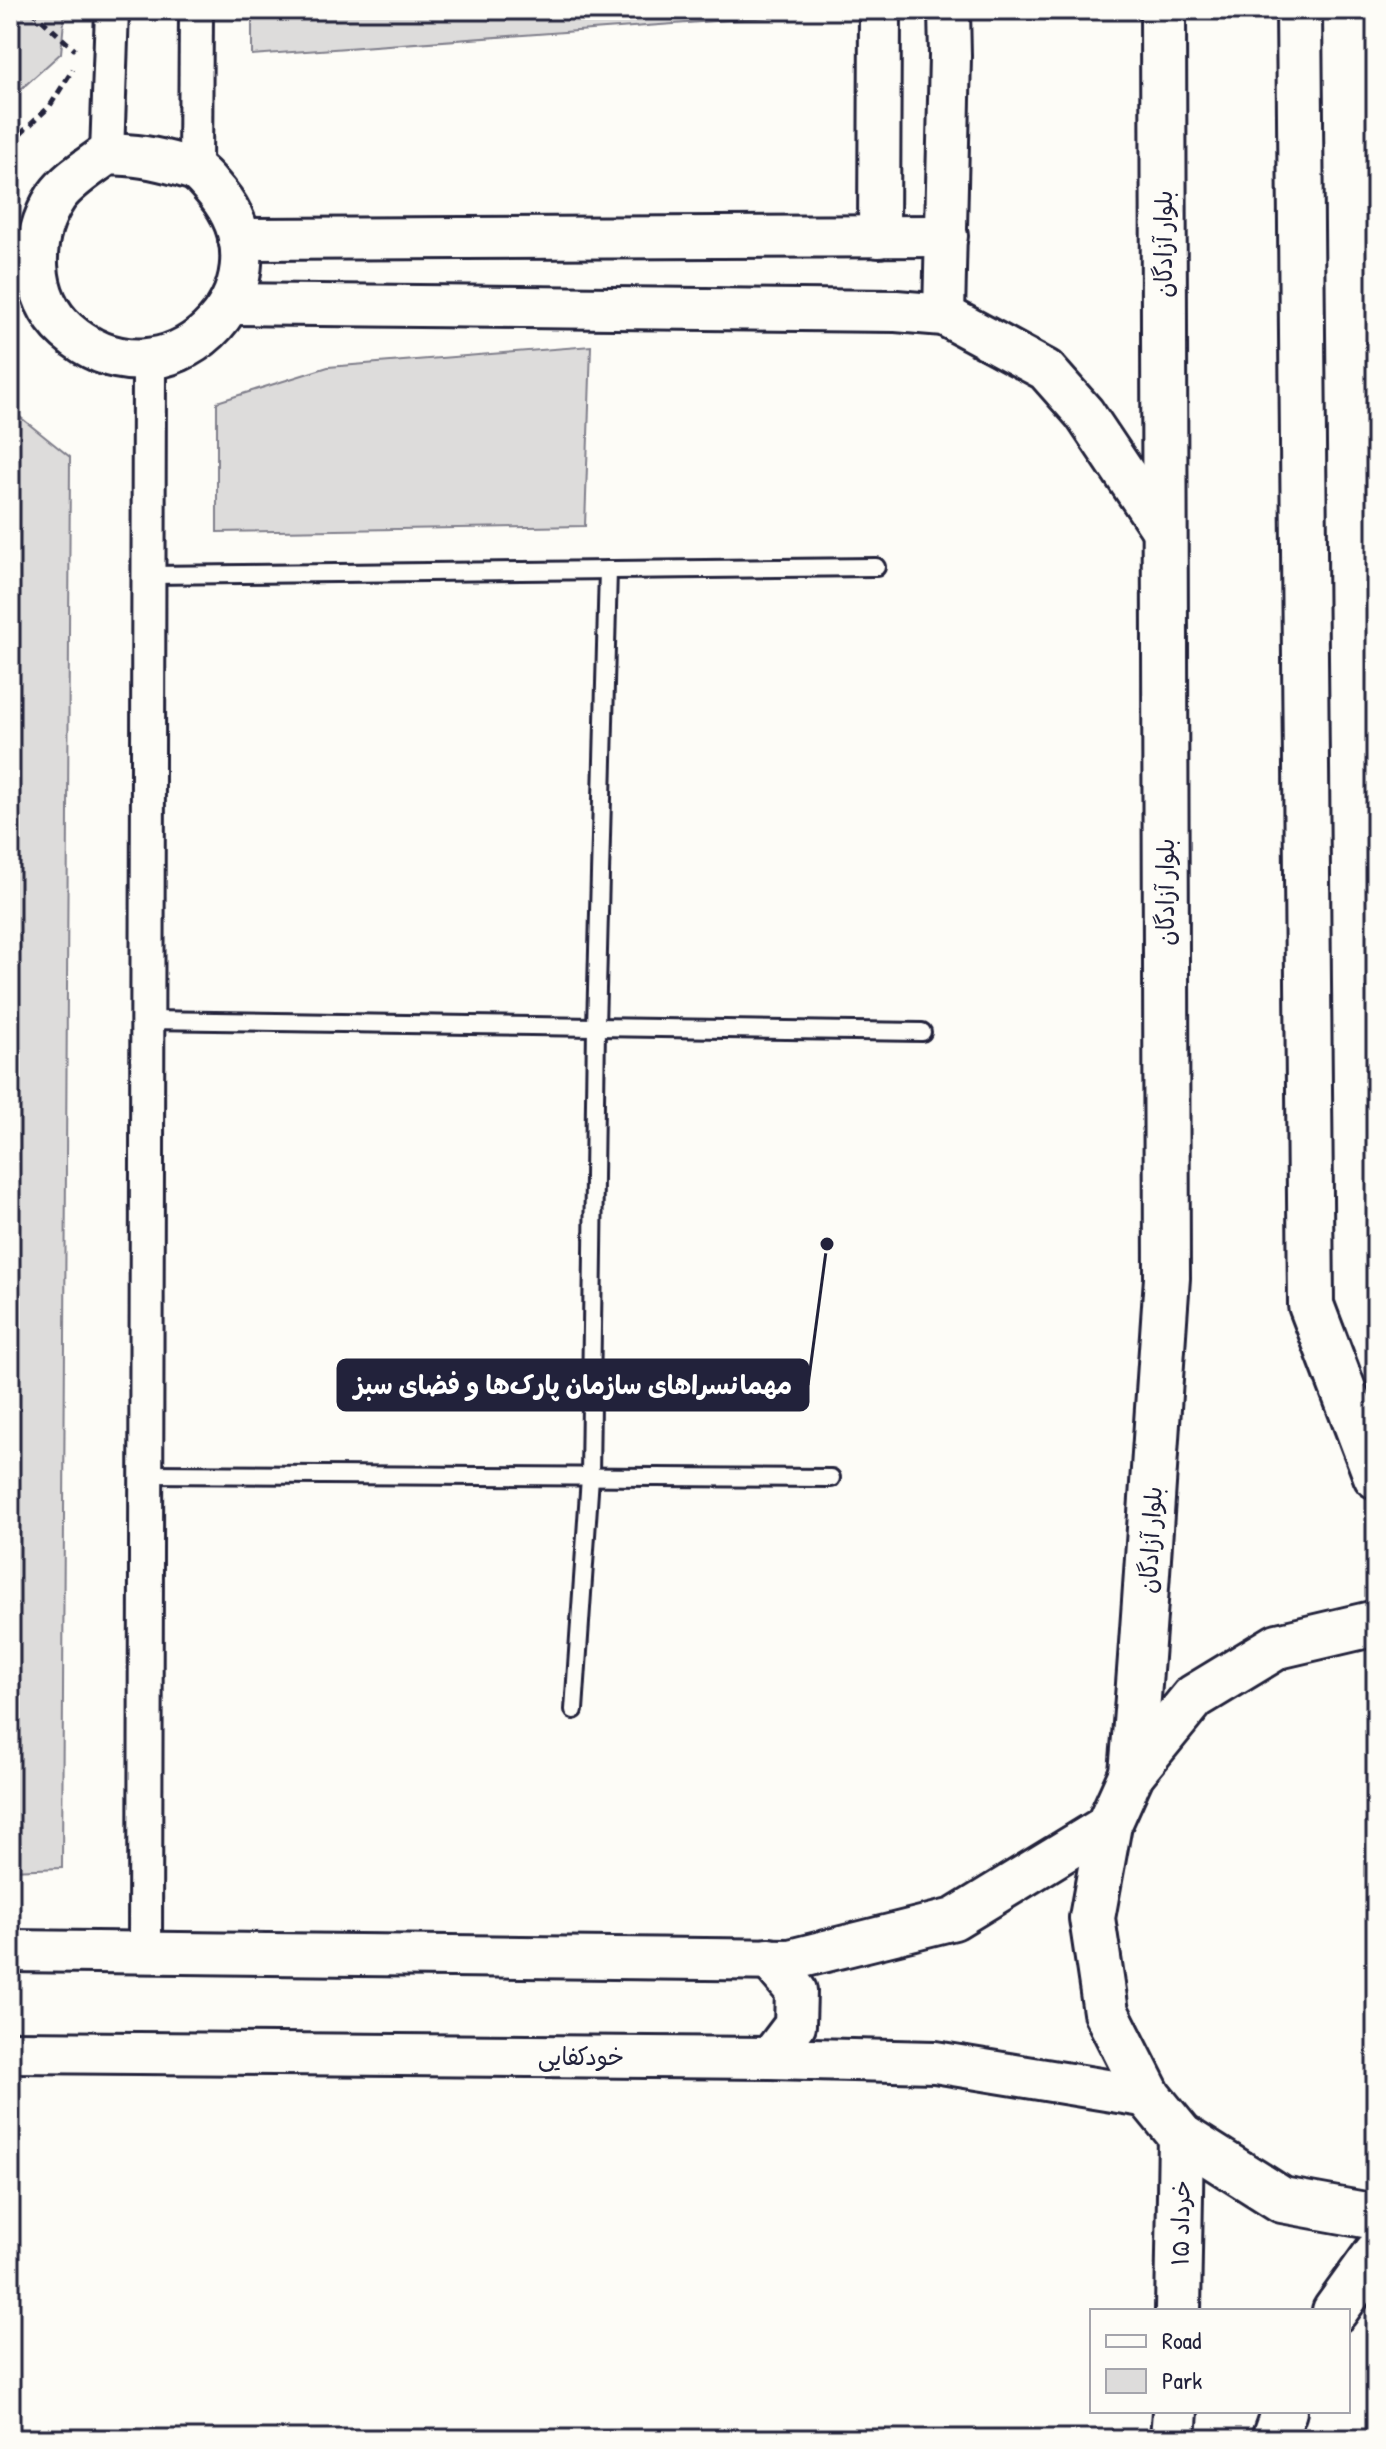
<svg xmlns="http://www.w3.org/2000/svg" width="1386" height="2449" font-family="'Patrick Hand','Playpen Sans Arabic',sans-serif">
<rect width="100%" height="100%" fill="#fdfcf7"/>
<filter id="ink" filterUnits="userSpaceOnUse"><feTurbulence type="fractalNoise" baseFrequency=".0125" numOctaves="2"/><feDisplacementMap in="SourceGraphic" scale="16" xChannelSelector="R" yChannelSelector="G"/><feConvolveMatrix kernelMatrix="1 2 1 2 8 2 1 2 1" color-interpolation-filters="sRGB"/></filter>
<g filter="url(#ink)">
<!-- green -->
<g fill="#dddcdb" stroke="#807f8b" stroke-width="2">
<path d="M10 10H65L61 53 10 99Z"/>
<path d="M252 10H769V17L252 55Z"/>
<path d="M591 346 585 526 217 532V402L328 367Z"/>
<path d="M10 409 70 457 62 1868 10 1870Z"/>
</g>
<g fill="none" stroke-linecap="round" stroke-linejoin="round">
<defs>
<g id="service">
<path d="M149 575 876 567"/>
<path d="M148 1020 922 1032"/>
<path d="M146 1474 831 1478"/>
<path d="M574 1710 590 1477 596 1027 608 570"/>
</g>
<g id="minor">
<path d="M107 154 112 10"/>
<path d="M195 170 196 10"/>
<path d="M145 1952 149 360"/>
</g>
<g id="tertiary">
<path d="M107 154C135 155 152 157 179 165 184 167 191 168 196 171 204 176 211 186 217 193 296 290 165 417 67 331 29 297 29 238 56 197 68 180 90 167 107 154Z"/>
<path d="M879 237 880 10"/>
<path d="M239 239 947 236"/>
<path d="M230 304 896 311 944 315 1046 370 1084 413 1163 531"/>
<path d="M944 315 950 56 949 10"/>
<path d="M10 1951 790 1960 954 1919 1109 1824"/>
<path d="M769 1959 796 1991 795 2025 770 2058"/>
<path d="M10 2052 770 2058 935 2062 1149 2097"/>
</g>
<g id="primary">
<path d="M1178 2311 1181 2136"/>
<path d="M1335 2311 1376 2254"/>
<path d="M1173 2439 1175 2411"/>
<path d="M1274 2439 1284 2411"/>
</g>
<g id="trunk">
<path d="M1299 10 1311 1305 1376 1476"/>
<path d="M1376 1623 1278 1646 1194 1697 1132 1773 1109 1824 1092 1918 1106 2012 1149 2097 1181 2136 1282 2200 1376 2217"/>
<path d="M1132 1773C1146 1608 1155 1443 1167 1278L1163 10"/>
</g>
</defs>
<!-- service casing -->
<use href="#service" stroke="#22223b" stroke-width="22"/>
<!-- minor casing -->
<use href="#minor" stroke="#22223b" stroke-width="38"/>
<!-- tertiary casing -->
<use href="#tertiary" stroke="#22223b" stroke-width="46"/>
<!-- primary casing -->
<use href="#primary" stroke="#22223b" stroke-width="50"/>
<!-- trunk casing -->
<use href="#trunk" stroke="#22223b" stroke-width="50"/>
<!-- path -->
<g stroke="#22223b" stroke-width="5" stroke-dasharray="8 6" stroke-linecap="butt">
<path d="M31 10 75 50"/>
<path d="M10 144 50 106 73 69"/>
</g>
<!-- service -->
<use href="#service" stroke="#fdfcf7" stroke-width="16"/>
<!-- minor -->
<use href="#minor" stroke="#fdfcf7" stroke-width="32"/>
<!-- tertiary -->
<use href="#tertiary" stroke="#fdfcf7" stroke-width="40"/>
<!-- primary -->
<use href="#primary" stroke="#fdfcf7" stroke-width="44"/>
<!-- trunk -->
<use href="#trunk" stroke="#fdfcf7" stroke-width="44"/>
</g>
</g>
<g text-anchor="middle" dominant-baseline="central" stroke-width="8" stroke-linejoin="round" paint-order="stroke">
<!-- street labels -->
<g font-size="24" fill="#22223b" stroke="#fdfcf7">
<text transform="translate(1163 244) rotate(-90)">بلوار آزادگان</text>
<text transform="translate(1165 892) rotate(-90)">بلوار آزادگان</text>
<text transform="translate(1150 1540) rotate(-87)">بلوار آزادگان</text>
<text x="581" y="2056">خودکفایی</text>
<text transform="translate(1180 2223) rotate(-89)">۱۵ خرداد</text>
</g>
</g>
<!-- callouts -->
<path fill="none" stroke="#22223b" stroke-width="3" d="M827 1244L808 1385"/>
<circle fill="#22223b" stroke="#fdfcf7" stroke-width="3" cx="827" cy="1244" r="8"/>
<rect fill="#22223b" stroke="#22223b" stroke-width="3" x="338" y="1360" width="470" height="50" rx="8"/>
<g font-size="26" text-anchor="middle" font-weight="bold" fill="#fff">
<text x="573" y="1394">مهمانسراهای سازمان پارک‌ها و فضای سبز</text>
</g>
<!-- margin -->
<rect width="1386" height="2449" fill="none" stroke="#fdfcf7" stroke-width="40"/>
<rect x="20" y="20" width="1346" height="2409" fill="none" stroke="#22223b" stroke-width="3" filter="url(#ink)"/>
<!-- legend -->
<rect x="1090" y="2309" width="260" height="104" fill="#fdfcf7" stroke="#a5a5ac" stroke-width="2"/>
<rect x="1106" y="2335" width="40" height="12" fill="#fdfcf7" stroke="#a5a5ac" stroke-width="2"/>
<text x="1162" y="2349" font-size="24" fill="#22223b">Road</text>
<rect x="1106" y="2369" width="40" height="24" fill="#dddcdb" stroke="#a5a5ac" stroke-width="2"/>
<text x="1162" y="2389" font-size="24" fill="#22223b">Park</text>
</svg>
